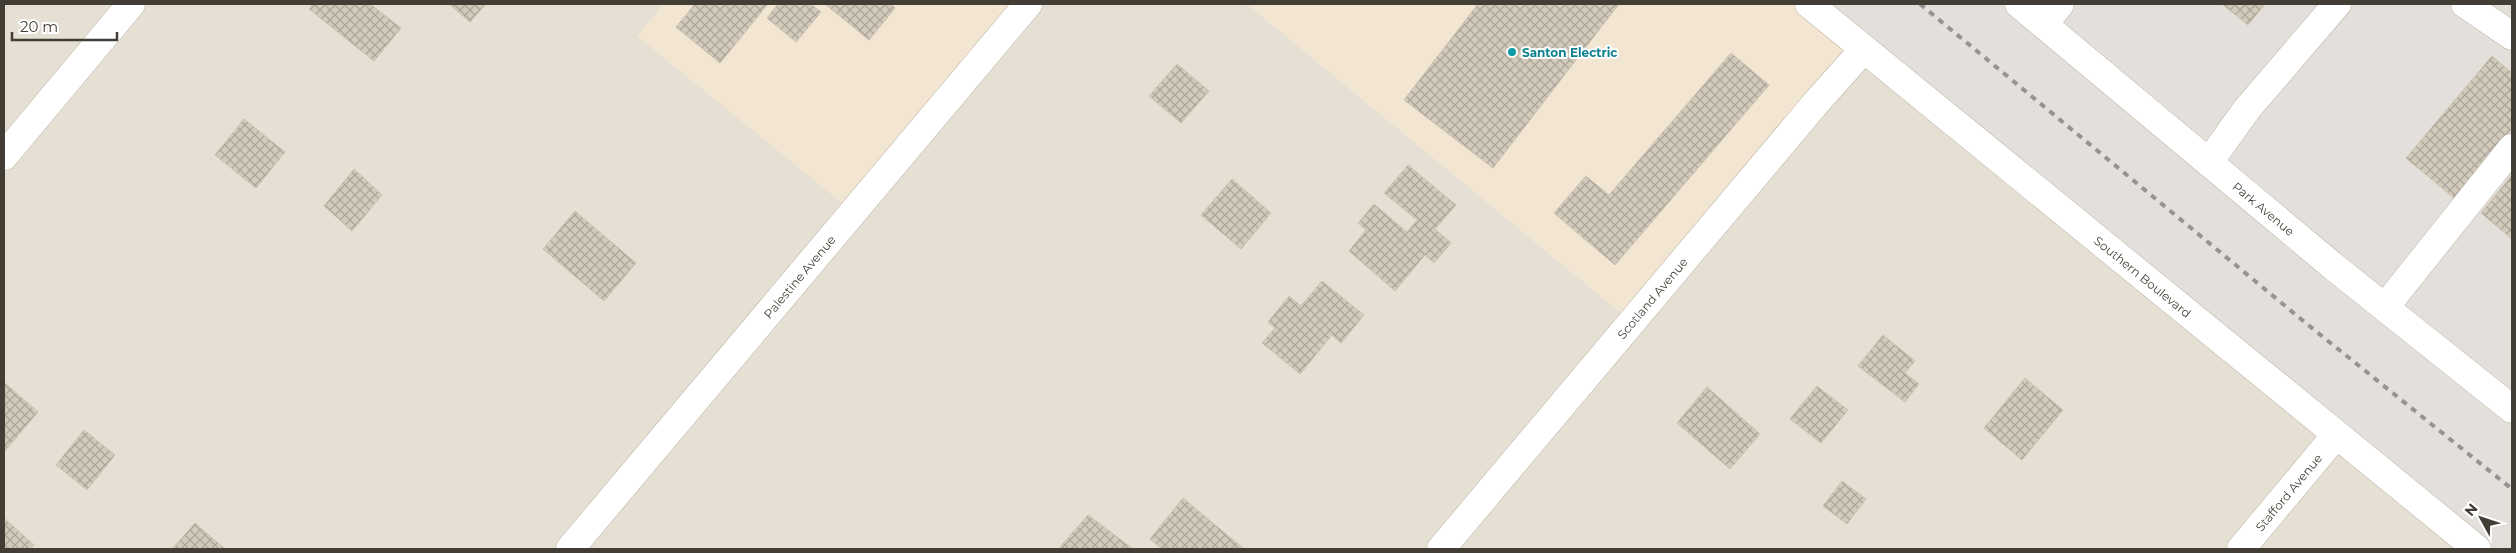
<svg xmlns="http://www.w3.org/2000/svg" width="2516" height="553" font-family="Montserrat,sans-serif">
<defs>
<pattern id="building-cross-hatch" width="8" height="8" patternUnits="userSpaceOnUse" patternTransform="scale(1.25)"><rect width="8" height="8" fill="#d2cabb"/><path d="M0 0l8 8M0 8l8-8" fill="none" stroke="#aca599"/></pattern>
</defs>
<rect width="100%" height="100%" fill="#f1eee5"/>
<!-- residential -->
<path fill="#e5e0d3" d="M4 4H664L638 36 1028 4H1247L1632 322 1864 49 2477 549H4Z"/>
<!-- commercial -->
<g fill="#f2e5d1">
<path d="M664 4H1028L853 212 637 36Z"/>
<path d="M1247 4H1809L1864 49 1632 322Z"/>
</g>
<!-- industrial -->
<path fill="#e3dfda" d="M1809 4H2512V549H2477Z"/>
<!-- building -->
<g fill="url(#building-cross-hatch)" stroke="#ccc2af">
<path d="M313 4H370L401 28 374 61 309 9Z"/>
<path d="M449 4H486L470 22Z"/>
<path d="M695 4H768L720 63 676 27Z"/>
<path d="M778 4H811L821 12 796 42 767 18Z"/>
<path d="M825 4H891L895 8 869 40Z"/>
<path d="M1478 4H1619L1493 168 1404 100Z"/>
<path d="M2222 4H2265L2248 25Z"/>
<path d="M1731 53 1769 85 1615 265 1554 213 1586 176 1609 195Z"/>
<path d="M2492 56 2512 73V129L2454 198 2406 158Z"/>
<path d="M1177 64 1209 91 1181 123 1149 96Z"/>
<path d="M244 119 285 152 256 188 215 155Z"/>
<path d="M1408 165 1456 205 1435 229 1451 243 1434 263 1425 255 1395 291 1349 251 1366 230 1358 223 1374 204 1407 232 1417 220 1384 193Z"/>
<path d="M354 169 382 195 352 231 324 206Z"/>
<path d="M2512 175V239L2481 213Z"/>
<path d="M1232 179 1271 213 1241 249 1201 215Z"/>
<path d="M575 211 636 263 604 301 543 249Z"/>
<path d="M1322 281 1364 315 1341 343 1332 335 1300 374 1262 343 1275 328 1268 322 1289 296 1301 306Z"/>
<path d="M1883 335 1915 361 1905 373 1919 384 1905 402 1858 366Z"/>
<path d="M2025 378 2063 410 2022 460 1984 428Z"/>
<path d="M5 383 38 412 4 452V384Z"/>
<path d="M1817 386 1848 410 1821 443 1790 419Z"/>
<path d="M1707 387 1760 434 1730 469 1677 423Z"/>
<path d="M84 430 115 455 87 490 56 465Z"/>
<path d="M1842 481 1866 499 1847 524 1823 506Z"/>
<path d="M1183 498 1244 549H1162L1150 539Z"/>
<path d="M1088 515 1133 549H1063L1060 547Z"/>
<path d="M4 518 34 545 30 549H4Z"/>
<path d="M195 523 225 549H172Z"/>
</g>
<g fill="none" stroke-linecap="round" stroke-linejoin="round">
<defs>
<g id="minor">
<path id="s1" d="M1809 4 2477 549"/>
<path id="s2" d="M2019 4 2334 267 2512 409"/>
<path d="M2465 4 2512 36"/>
<path d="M2044 24 2060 4"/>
<path d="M4 156 131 4"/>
<path d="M2209 162 2247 109 2337 4"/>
<path d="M2385 307 2512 148"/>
<path id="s3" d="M570 549 1028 4"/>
<path id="s4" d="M1441 549 1815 104 1864 49"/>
<path id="s5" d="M2241 549 2336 435"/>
</g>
</defs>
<!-- minor casing -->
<use href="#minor" stroke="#bcb6a8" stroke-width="29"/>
<!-- minor -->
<use href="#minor" stroke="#fff" stroke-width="28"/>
<!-- rail -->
<path stroke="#949494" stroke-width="4" stroke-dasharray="6 6" stroke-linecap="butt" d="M1920 4 2307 324 2512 489"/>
</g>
<!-- markers -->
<circle fill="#0f9aa8" stroke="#fff" stroke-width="2" cx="1512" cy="52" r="5"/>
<g text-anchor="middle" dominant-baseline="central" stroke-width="4" stroke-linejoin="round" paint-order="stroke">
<!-- culture labels -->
<g font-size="12" font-weight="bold" fill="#0d838f" stroke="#fff" text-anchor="start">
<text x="1522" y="52">Santon Electric</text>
</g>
<!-- street labels -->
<g font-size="12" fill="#433e35" stroke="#fff">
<text stroke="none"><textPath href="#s2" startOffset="319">Park Avenue</textPath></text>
<text stroke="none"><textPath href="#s3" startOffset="356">Palestine Avenue</textPath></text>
<text stroke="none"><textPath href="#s1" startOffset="431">Southern Boulevard</textPath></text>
<text stroke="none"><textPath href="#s4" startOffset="328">Scotland Avenue</textPath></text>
<text stroke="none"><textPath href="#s5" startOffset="74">Stafford Avenue</textPath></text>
</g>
</g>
<!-- border -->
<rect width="2516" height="553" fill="none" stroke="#433e35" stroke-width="10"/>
<!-- north arrow -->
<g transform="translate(2481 518) rotate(310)" stroke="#ffffff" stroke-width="4" paint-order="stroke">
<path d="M0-4L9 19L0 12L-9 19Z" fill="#433e35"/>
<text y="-8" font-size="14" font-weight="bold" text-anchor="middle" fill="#433e35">N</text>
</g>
<!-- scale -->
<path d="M12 32v8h105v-8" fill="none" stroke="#433e35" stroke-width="2.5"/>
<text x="20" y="32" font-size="15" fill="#433e35" stroke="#ffffff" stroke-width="4" paint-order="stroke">20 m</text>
</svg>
